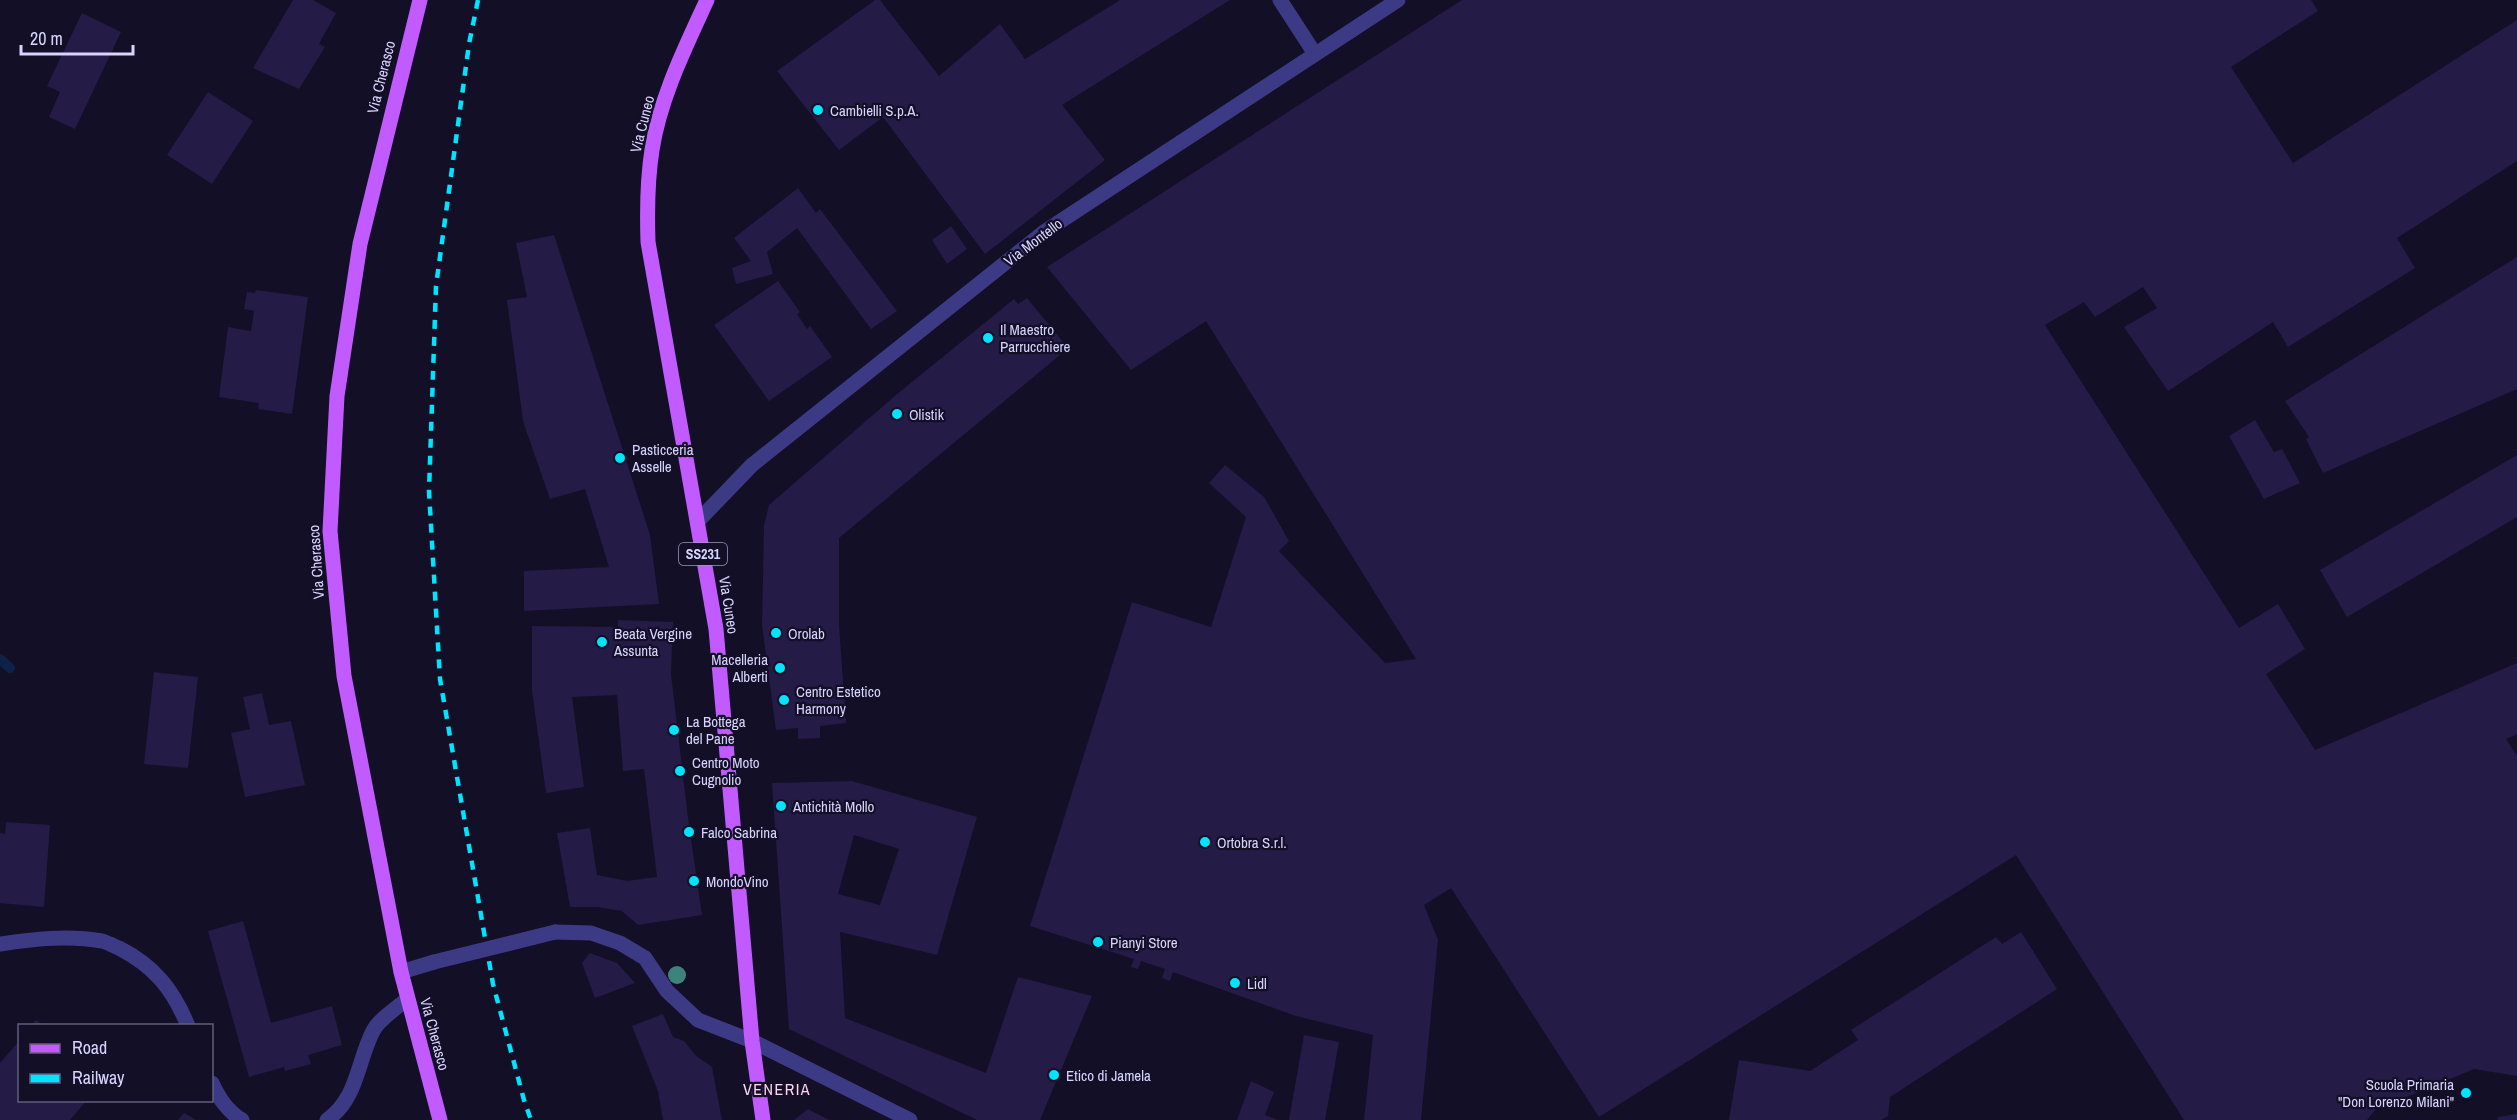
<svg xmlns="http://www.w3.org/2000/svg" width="2517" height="1120" font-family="'Archivo Narrow',sans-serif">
<rect width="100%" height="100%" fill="#130f26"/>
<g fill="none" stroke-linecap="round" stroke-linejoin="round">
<!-- stream -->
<path stroke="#0c2248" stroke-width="10" d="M0 659 10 668"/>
</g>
<!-- building -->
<g fill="#241b47" fill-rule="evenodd">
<path d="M293 0H313L336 13 319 44 325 47 299 89 253 68Z"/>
<path d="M875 0H880L939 76 1000 24 1025 59 1120 0H1230L1062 105 1105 160 985 254 883 117 839 150 777 71Z"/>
<path d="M1462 0H2311L2318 11 2231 67 2293 163 2517 20V161L2397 238 2415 268 2288 347 2273 322 2168 391 2124 327 2157 308 2143 287 2095 317 2084 302 2045 325 2239 628 2278 604 2305 649 2266 674 2315 750 2517 663V734L2506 739 2517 756V1076L2474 1069 2375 1110 2367 1120H2184L2016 855 1599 1117 1451 888 1424 905 1438 940 1421 1120H1364L1373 1035 1296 1016 1173 972 1170 981 1162 978 1165 969 1141 961 1138 969 1131 967 1134 959 1030 926 1132 602 1211 627 1246 517 1209 483 1225 465 1264 497 1289 541 1279 551 1385 663 1416 659 1206 321 1131 370 1047 267Z"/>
<path d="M82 13 121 32 75 129 49 117 60 92 47 86Z"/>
<path d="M208 92 253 121 212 184 167 155Z"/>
<path d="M798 188 816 213 820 209 897 311 871 329 797 228 767 252 773 274 736 284 732 268 751 261 734 238Z"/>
<path d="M951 226 967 249 947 264 932 240Z"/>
<path d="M554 235 650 535 659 604 524 611V571L609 567 585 489 550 499 523 421 507 300 527 297 516 243Z"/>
<path d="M2517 257V389L2323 473 2306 439 2309 437 2285 401Z"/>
<path d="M778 281 800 312 797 314 807 329 810 326 832 357 769 401 714 325Z"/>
<path d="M256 290 308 297 292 414 258 409 259 403 219 397 228 327 251 331 254 311 244 309 247 292 255 293Z"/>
<path d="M1027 298 1063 342 1055 349 1060 355 839 538V625L846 723 820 726V738L798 739V728L776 730 762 625 764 525 769 505 896 395 1014 299 1018 304Z"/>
<path d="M2255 420 2274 452 2282 449 2300 483 2264 499 2229 436Z"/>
<path d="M2517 455V517L2347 617 2320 570Z"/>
<path d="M618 620 673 622 671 674 688 818 702 915 638 925 622 911 597 907H570L557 833 590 828 597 875 627 881 657 877 644 769 623 771 617 695 572 697 584 787 546 793 532 691V626L618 627Z"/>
<path d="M154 672 198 677 188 768 144 764Z"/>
<path d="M262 693 269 725 291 721 305 785 245 797 231 733 250 729 243 697Z"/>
<path d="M852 781 977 817 937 955 840 932 845 1018 986 1073 1018 977 1092 996 1040 1120H977L789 1029 772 783ZM854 835 899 849 880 905 838 894Z"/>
<path d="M6 822 50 825 44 907 0 903V833L5 834Z"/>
<path d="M243 921 271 1023 332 1006 342 1045 308 1055 311 1064 285 1071 284 1067 249 1077 208 931Z"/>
<path d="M2021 932 2057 989 1890 1097 1888 1116 1881 1120H1729L1739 1060 1810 1071 1858 1040 1851 1030 1996 937 2002 944Z"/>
<path d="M590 953 617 963 635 983 595 998 582 963Z"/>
<path d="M663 1014 673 1037 684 1041 695 1055 712 1067 722 1120H663L658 1091 632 1026Z"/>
<path d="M36 1020 44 1026H31Z"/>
<path d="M1304 1035 1339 1042 1325 1120H1289Z"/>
<path d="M20 1040V1101H86L70 1120H0V1063Z"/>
<path d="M1251 1081 1274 1092 1265 1115 1278 1120H1237Z"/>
<path d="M808 1109 829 1120H794Z"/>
<path d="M184 1113 196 1120H178Z"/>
<path d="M2517 1114V1120H2498L2497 1117Z"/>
</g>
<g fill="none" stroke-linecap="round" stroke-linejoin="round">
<!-- minor -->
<g stroke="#3d3a85" stroke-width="15">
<path d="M1280 0 1315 54"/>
<path d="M698 521 752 465 1044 232 1398 0"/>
<path d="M555 932 591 933 620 943 645 958 667 991 698 1020 752 1041 910 1120"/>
<path d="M0 944C33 939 68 935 102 941 107 942 113 946 119 948 154 966 173 989 188 1026"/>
<path d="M401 972 434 962"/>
<path d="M212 1083C219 1098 227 1111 242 1120"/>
<path d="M327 1120C358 1098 357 1062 373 1031 379 1019 397 1008 407 999"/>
</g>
<!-- major -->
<g stroke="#c25bff" stroke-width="15">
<path d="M420 0 360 244 337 396 330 531 344 676 401 972 440 1120"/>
<path d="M707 0C685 48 660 98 652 150 647 181 647 211 648 242L716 629 752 1041 763 1120"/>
</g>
<!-- rail -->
<path stroke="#00e5ff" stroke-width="4.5" stroke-dasharray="9 8" stroke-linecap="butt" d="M478 0 469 44 436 286 429 491 440 679 493 984 524 1100 531 1120"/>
<!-- minor-bridge -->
<path stroke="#3d3a85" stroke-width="15" d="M434 962 555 932"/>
</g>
<!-- trees -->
<circle fill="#3d827b" cx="677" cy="975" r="9"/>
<!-- markers -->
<g fill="#00e5ff" stroke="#130f26" stroke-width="2">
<circle cx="818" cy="110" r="6"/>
<circle cx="988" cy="338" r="6"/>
<circle cx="897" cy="414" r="6"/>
<circle cx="620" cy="458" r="6"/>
<circle cx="776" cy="633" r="6"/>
<circle cx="602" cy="642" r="6"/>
<circle cx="780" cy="668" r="6"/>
<circle cx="784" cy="700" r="6"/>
<circle cx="674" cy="730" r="6"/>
<circle cx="680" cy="771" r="6"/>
<circle cx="781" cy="806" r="6"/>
<circle cx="689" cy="832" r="6"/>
<circle cx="1205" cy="842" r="6"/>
<circle cx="694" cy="881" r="6"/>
<circle cx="1098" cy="942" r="6"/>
<circle cx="1235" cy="983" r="6"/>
<circle cx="1054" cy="1075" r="6"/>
<circle cx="2466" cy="1093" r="6"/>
</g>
<g text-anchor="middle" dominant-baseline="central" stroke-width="4.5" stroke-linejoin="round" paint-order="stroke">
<!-- shield labels -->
<rect fill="#130f26" stroke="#9e99be" stroke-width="1.5" x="679" y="543" width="48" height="22" rx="4.5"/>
<g font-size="14" font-weight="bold" fill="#d9d4ff">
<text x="703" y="554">SS231</text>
</g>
<!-- street labels -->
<g font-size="15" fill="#d9d4ff" stroke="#130f26">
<text transform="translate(381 77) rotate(-76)">Via Cherasco</text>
<text transform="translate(642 124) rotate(-76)">Via Cuneo</text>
<text transform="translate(1033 242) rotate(-37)">Via Montello</text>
<text transform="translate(316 562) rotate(-94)">Via Cherasco</text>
<text transform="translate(729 605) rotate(81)">Via Cuneo</text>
<text transform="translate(435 1034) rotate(75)">Via Cherasco</text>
</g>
<!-- poi labels -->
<g font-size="15" fill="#d9d4ff" stroke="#130f26" text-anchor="start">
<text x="830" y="110">Cambielli S.p.A.</text>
<text x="1000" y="329">Il Maestro<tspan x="1000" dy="17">Parrucchiere</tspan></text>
<text x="909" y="414">Olistik</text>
<text x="632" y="449">Pasticceria<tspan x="632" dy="17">Asselle</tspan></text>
<text x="614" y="633">Beata Vergine<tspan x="614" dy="17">Assunta</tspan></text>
<text x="788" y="633">Orolab</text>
<text x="768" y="659" text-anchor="end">Macelleria<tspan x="768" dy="17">Alberti</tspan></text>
<text x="796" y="691">Centro Estetico<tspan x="796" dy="17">Harmony</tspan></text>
<text x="686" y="721">La Bottega<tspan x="686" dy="17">del Pane</tspan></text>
<text x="692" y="762">Centro Moto<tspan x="692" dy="17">Cugnolio</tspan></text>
<text x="793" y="806">Antichità Mollo</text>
<text x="701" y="832">Falco Sabrina</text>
<text x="1217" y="842">Ortobra S.r.l.</text>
<text x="706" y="881">MondoVino</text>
<text x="1110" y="942">Pianyi Store</text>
<text x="1247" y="983">Lidl</text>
<text x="1066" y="1075">Etico di Jamela</text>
<text x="2454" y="1084" text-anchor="end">Scuola Primaria<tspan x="2454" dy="17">"Don Lorenzo Milani"</tspan></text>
</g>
<!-- neighbourhood labels -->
<g font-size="16" letter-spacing="1.5" fill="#ffd6f0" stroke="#130f26">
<text x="777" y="1089">VENERIA</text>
</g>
</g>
<!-- legend -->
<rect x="18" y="1024" width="195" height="78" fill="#130f26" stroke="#625e7d" stroke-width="1.5"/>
<rect x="30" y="1044" width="30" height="9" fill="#c25bff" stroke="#625e7d" stroke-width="1.5"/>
<text x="72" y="1054" font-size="18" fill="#d9d4ff">Road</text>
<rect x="30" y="1074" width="30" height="9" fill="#00e5ff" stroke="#625e7d" stroke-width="1.5"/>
<text x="72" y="1084" font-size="18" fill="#d9d4ff">Railway</text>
<!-- scale -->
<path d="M21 45v9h112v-9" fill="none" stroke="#d9d4ff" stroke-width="3"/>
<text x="30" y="45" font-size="18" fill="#d9d4ff" stroke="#130f26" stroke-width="4.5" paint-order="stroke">20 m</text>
</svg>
